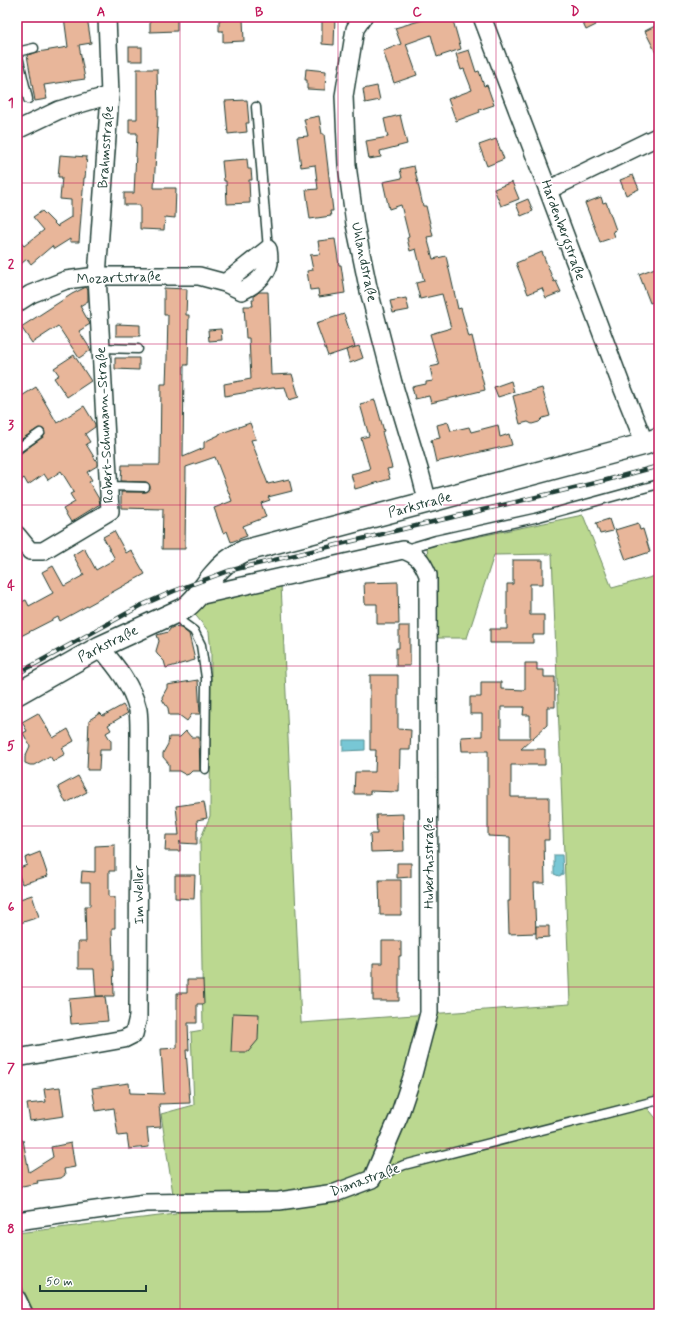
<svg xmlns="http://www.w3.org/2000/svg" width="676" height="1331" font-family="Mynerve,sans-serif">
<rect width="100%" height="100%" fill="#fff"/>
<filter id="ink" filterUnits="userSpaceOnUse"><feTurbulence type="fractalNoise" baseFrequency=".025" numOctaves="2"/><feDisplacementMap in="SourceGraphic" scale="8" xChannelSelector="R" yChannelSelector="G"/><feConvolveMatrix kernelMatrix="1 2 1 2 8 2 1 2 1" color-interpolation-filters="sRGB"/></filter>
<g filter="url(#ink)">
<!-- green -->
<path fill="#bbd890" stroke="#6d8a62" d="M583 515 612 588 659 575V1102L646 1106 659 1122V1314H35L17 1276V1233L176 1214 161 1114 194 1105 191 1032 203 1030 200 840 210 816 211 652 209 632 193 612 210 597 281 584 301 1023 570 1004 552 554 494 555 467 638H437L427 547Z"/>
<!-- water -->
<g fill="#78c7d5" stroke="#549095">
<path d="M343 740H365V750L343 751Z"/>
<path d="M554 855H562L563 874 559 876 554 874Z"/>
</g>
<!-- building -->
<g fill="#e8b69a" stroke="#1f3d34" fill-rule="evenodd">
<path d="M64 17H87L91 43 79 45 85 79 44 85 47 99 35 101 27 55 38 52 68 47Z"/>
<path d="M150 17H177V31L150 32Z"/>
<path d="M322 17H335L334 45 322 44Z"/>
<path d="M433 17H452L461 49 437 57 431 35 406 44 417 75 394 83 383 51 401 44 395 28Z"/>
<path d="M580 17H592L596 25 586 30Z"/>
<path d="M243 19 244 41 223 42V31H219V20Z"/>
<path d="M659 24V59L645 31Z"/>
<rect x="129" y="47" width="13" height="14"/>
<path d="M469 50 476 72 479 71 484 86 487 85 494 105 479 110 480 112 456 121 448 99 472 90 464 69 461 70 456 54Z"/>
<path d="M137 69H157L158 115 154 188H176L175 218 165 217 164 230 140 229V205H124V193H134L137 133H129V119H137Z"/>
<path d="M306 69 326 71 325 90 307 89V80H305Z"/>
<path d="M377 86 380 100 365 103 363 89Z"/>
<path d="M247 100 249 123H246L247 132 228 134 225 101Z"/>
<path d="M400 115 407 144 380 151 381 157 369 159 366 141 388 137 384 119Z"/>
<path d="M319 116 322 134H324L333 211H330L331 216 310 219 306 190 318 189 315 165 301 167 297 137 308 136 304 119Z"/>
<path d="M496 139 504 159 487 166 479 145Z"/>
<path d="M60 155 87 157 85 178H84L79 242H70V239L54 249 52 246 31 264 27 259 17 267V238L24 246 44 230 33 217 42 211 58 227V225L71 217V200L60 199 62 177H58Z"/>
<path d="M247 159 248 169H251L252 180H249L250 203 227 204 226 181H224L222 161Z"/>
<path d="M414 166 423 206H426L433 236 427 237 433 259 446 256 458 309 461 308 469 337 472 336 485 390 431 403 429 396 415 399 412 387 426 384V382L433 381 430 367 439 365 430 334 451 328 442 294 420 299 416 283 424 281 416 249 410 251 407 238 409 237 401 205 389 209 383 182 402 178 400 169Z"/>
<path d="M633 175 639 189 626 195 620 180Z"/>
<path d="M512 182 519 199 501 206 494 189Z"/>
<path d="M601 197 603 203 606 202 616 230 613 231 615 237 600 242 585 203Z"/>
<path d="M528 199 533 211 521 216 516 204Z"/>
<path d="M335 239 339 265H341L345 293 319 297 318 289 310 290 307 271 313 270 310 255 320 254 318 241Z"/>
<path d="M542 252 554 282 556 281 561 292 546 298 542 288 528 294 516 263Z"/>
<path d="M655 268 659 279V300L650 303 639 274Z"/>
<path d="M86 287 88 290V301L80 306 90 324 79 331 91 350 79 358 58 326 32 343 21 327 72 294Z"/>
<path d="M164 288 187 289 186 315H189L188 365H184L183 457 204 448V442L219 435V434L250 423 256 439 251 440 268 484 289 479 292 491 268 497 270 500 261 503 266 517 243 526 247 536 231 542 227 531 223 533 214 508 232 501 215 457 186 467 185 549H162L163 509 121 508V492H145L149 490 150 487 148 483 146 482 121 481 122 465H160L161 384H166L167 358 168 315H164Z"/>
<path d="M259 292H268L271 375 292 374 299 397 289 400 285 387 272 388 225 396 224 384 251 379 249 338H246L244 306H253L252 300H254V296Z"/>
<path d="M406 298 409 310 393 313 390 301Z"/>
<path d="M344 314 355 347 328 356 316 323Z"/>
<path d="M116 324 140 325V336H116Z"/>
<path d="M221 329 222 340 209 341 208 330Z"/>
<path d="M359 346 363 358 350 363 346 350Z"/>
<path d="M74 355 91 381 67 397 54 378 59 375 54 368Z"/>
<path d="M115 358H139V370L115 369Z"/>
<path d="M511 381 514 392 498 397 494 387Z"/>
<path d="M36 387 57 423 84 406 95 424V427L85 434 90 442 86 444 97 462V466L87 472 92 480 89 482 99 499 100 504 71 522 63 509 75 502 70 494 74 492 61 471 48 480 44 474 28 485 24 478 17 483V454H20L45 435 44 430 39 428 17 442V399Z"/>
<path d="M542 388 550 416 543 418 539 422 532 424 528 422 520 424 513 396Z"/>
<path d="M375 400 384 431 382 432 392 468 387 469 390 479 355 489 351 474 370 469 361 438 369 436 360 404Z"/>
<path d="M448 422 451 431 469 427 471 432 498 425 500 437 509 434 512 445 436 462 431 440 440 438 437 425Z"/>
<path d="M609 519 613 531 600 534 596 523Z"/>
<path d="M638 523 640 530 643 529 650 552 626 560 615 530Z"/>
<path d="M114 531 126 553 131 550 145 574 60 621 58 617 17 638V604L26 600 29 606 53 593 42 572 53 566 64 586 84 575 73 555 84 548 96 570 115 559 103 537Z"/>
<path d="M513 560H543V584H530V615H544V635H533V643H490V629H507V584H513Z"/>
<path d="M398 582 399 624H377V604H365L364 583Z"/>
<path d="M399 626H410V666H396V648H399Z"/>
<path d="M173 627 181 628 189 634 195 660 166 668 164 661 157 654 156 651 159 641 157 635 168 632 170 629Z"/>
<path d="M525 663H537V670H544V677H555V707H547V725L521 749H545V765H511V797H549V840H544L545 883H534L536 933 509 934 508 901H510V837L488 836V751H462L461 737 482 736V714H470V697H481V682H501V689L525 690ZM501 707H524L523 715H530V738H501Z"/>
<path d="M370 675H398V729L411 730 410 750H400L399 792 370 791V794H354L355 772H375L376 750H370Z"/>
<path d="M198 680 200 714H192L187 721 179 715H169L168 708 163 701 162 697 167 688V685Z"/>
<path d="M123 705 128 713 108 725 111 730 106 733 111 741V750H100L99 770H87L89 720 100 713 103 716Z"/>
<path d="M38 713 53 738 68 729 74 741 62 748 65 754 53 761 50 756 34 765H30L25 763V757L30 746 23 733 27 731 22 722Z"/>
<path d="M186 731 191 737H199L200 771H192L189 774 186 775 179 771H169V764L163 757V753L168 744 169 737H180Z"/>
<path d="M78 776 87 792 66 803 58 787Z"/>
<path d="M204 802 207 818 197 820 198 830H197V844L180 843V841V851H165L166 835H179L176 806Z"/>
<path d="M403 814 404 851 371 852 370 834H377L376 815Z"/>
<path d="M115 845V871H109V897H115V928H112L114 996H105L108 1021 71 1024 69 999 104 996H96L94 969H78V942H86L85 906H90V883H81L82 871 95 872V846Z"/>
<path d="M40 852 48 876 22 884 17 869 27 865 25 858Z"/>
<path d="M397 863H411V877L397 878Z"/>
<path d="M175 875H195L194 899 175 898Z"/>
<path d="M379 880H401V915H380Z"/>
<path d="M32 895 39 917 17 924V900Z"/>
<path d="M536 926H549V937L536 938Z"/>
<path d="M382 941H401V956H399V1001H373V963H382Z"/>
<path d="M187 980H203L204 1004H197V1023H188L189 1050H186L190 1103 159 1104 161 1127 147 1128 149 1147 129 1149 127 1135 118 1136 114 1108 96 1111 92 1088 129 1083 130 1093 164 1094 161 1049 177 1048V993H187Z"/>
<path d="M233 1013 259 1014 258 1040 248 1052H231Z"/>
<path d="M60 1087 64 1116 30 1121 27 1104 46 1102 44 1089Z"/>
<path d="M23 1140 29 1172 53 1157 51 1147 71 1143 75 1167 64 1169 65 1175 61 1178 37 1181 38 1183 17 1187V1141Z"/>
</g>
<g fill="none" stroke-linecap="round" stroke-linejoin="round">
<defs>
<g id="service">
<path d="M17 52 28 99"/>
<path d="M17 52 34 48"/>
<path d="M256 107 268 249"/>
<path d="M101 348 138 349"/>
<path d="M17 449 40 433"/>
<path d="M109 486 145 487"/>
<path d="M406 549 436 540 535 518 659 484"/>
<path d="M175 613 183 623 194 631 201 645 206 678 205 769"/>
<path d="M374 1178 404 1165 659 1100"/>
</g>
<g id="minor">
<path d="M363 17 355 29 344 96 347 165 355 224 368 287 393 383 421 476 428 503"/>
<path d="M482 17 548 190 622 387 645 444"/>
<path d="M17 130 59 110 110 95"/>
<path d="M548 190 659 136"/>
<path d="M17 303 31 294 66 280 97 276H199L225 283 242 291C253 286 267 275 269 263 269 258 269 254 268 249L225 283"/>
<path d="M17 535 30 551H43L110 511 97 276 110 95 107 17"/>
<path d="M17 1058 124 1039 134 1034 138 1017 139 732C139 725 139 717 138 710 132 685 116 666 100 647"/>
<path d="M17 1221 146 1203 279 1201 335 1193 372 1179 399 1116 413 1074 429 1013 428 575C422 561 419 556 403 550L198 596"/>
<path d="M17 1299 24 1314"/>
</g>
<path id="tertiary" d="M17 694 100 647 185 608C197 599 203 588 212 577 221 566 231 557 244 551L645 444 659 438"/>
</defs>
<!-- service casing -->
<use href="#service" stroke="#1f3d34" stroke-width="11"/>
<!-- minor casing -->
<use href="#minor" stroke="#1f3d34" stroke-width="20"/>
<!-- tertiary casing -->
<use href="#tertiary" stroke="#1f3d34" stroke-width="24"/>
<!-- service -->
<use href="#service" stroke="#fff" stroke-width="8"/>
<!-- minor -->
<use href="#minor" stroke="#fff" stroke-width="17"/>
<!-- tertiary -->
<use href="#tertiary" stroke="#fff" stroke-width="21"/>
<defs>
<path id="rail" d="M17 674 142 605 174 591 228 571 603 481 659 466"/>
</defs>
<!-- rail casing -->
<use href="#rail" stroke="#1f3d34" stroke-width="4.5"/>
<!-- rail -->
<use href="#rail" stroke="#fff" stroke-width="3" stroke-dasharray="9" stroke-linecap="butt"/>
</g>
</g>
<!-- grid -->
<path fill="none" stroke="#c2185b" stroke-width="1" stroke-opacity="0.55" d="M180 17V1314M338 17V1314M496 17V1314M17 183H659M17 344H659M17 505H659M17 666H659M17 826H659M17 987H659M17 1148H659"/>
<g text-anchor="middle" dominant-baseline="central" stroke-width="3" stroke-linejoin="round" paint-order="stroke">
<!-- street labels -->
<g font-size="14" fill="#1f3d34" stroke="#fff">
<text transform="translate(106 147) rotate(-86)">Brahmsstraße</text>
<text transform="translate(563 230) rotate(70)">Hardenbergstraße</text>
<text transform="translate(364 262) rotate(78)">Uhlandstraße</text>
<text transform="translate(119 278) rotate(-2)">Mozartstraße</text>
<text transform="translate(105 425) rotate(-93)">Robert-Schumann-Straße</text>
<text transform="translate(420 505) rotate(-15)">Parkstraße</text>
<text transform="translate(108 644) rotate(-27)">Parkstraße</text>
<text transform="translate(429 863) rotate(-90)">Hubertusstraße</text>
<text transform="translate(139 895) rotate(-90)">Im Weller</text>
<text transform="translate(365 1180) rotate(-20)">Dianastraße</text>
</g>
</g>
<!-- margin -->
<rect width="676" height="1331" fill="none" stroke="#fff" stroke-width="44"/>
<!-- scale -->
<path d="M40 1285v6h106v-6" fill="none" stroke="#1f3d34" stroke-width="2"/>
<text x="46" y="1285" font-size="12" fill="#1f3d34" stroke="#ffffff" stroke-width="3" paint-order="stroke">50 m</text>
<rect x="22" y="22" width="632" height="1287" fill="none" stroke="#c2185b" stroke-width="1.5"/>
<g font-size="13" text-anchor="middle" font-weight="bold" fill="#c2185b">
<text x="101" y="16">A</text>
<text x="259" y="16">B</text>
<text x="417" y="16">C</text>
<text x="575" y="16">D</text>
<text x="11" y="107">1</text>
<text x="11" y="268">2</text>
<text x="11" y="429">3</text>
<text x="11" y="590">4</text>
<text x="11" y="750">5</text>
<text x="11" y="911">6</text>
<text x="11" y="1072">7</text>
<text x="11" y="1233">8</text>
</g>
</svg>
